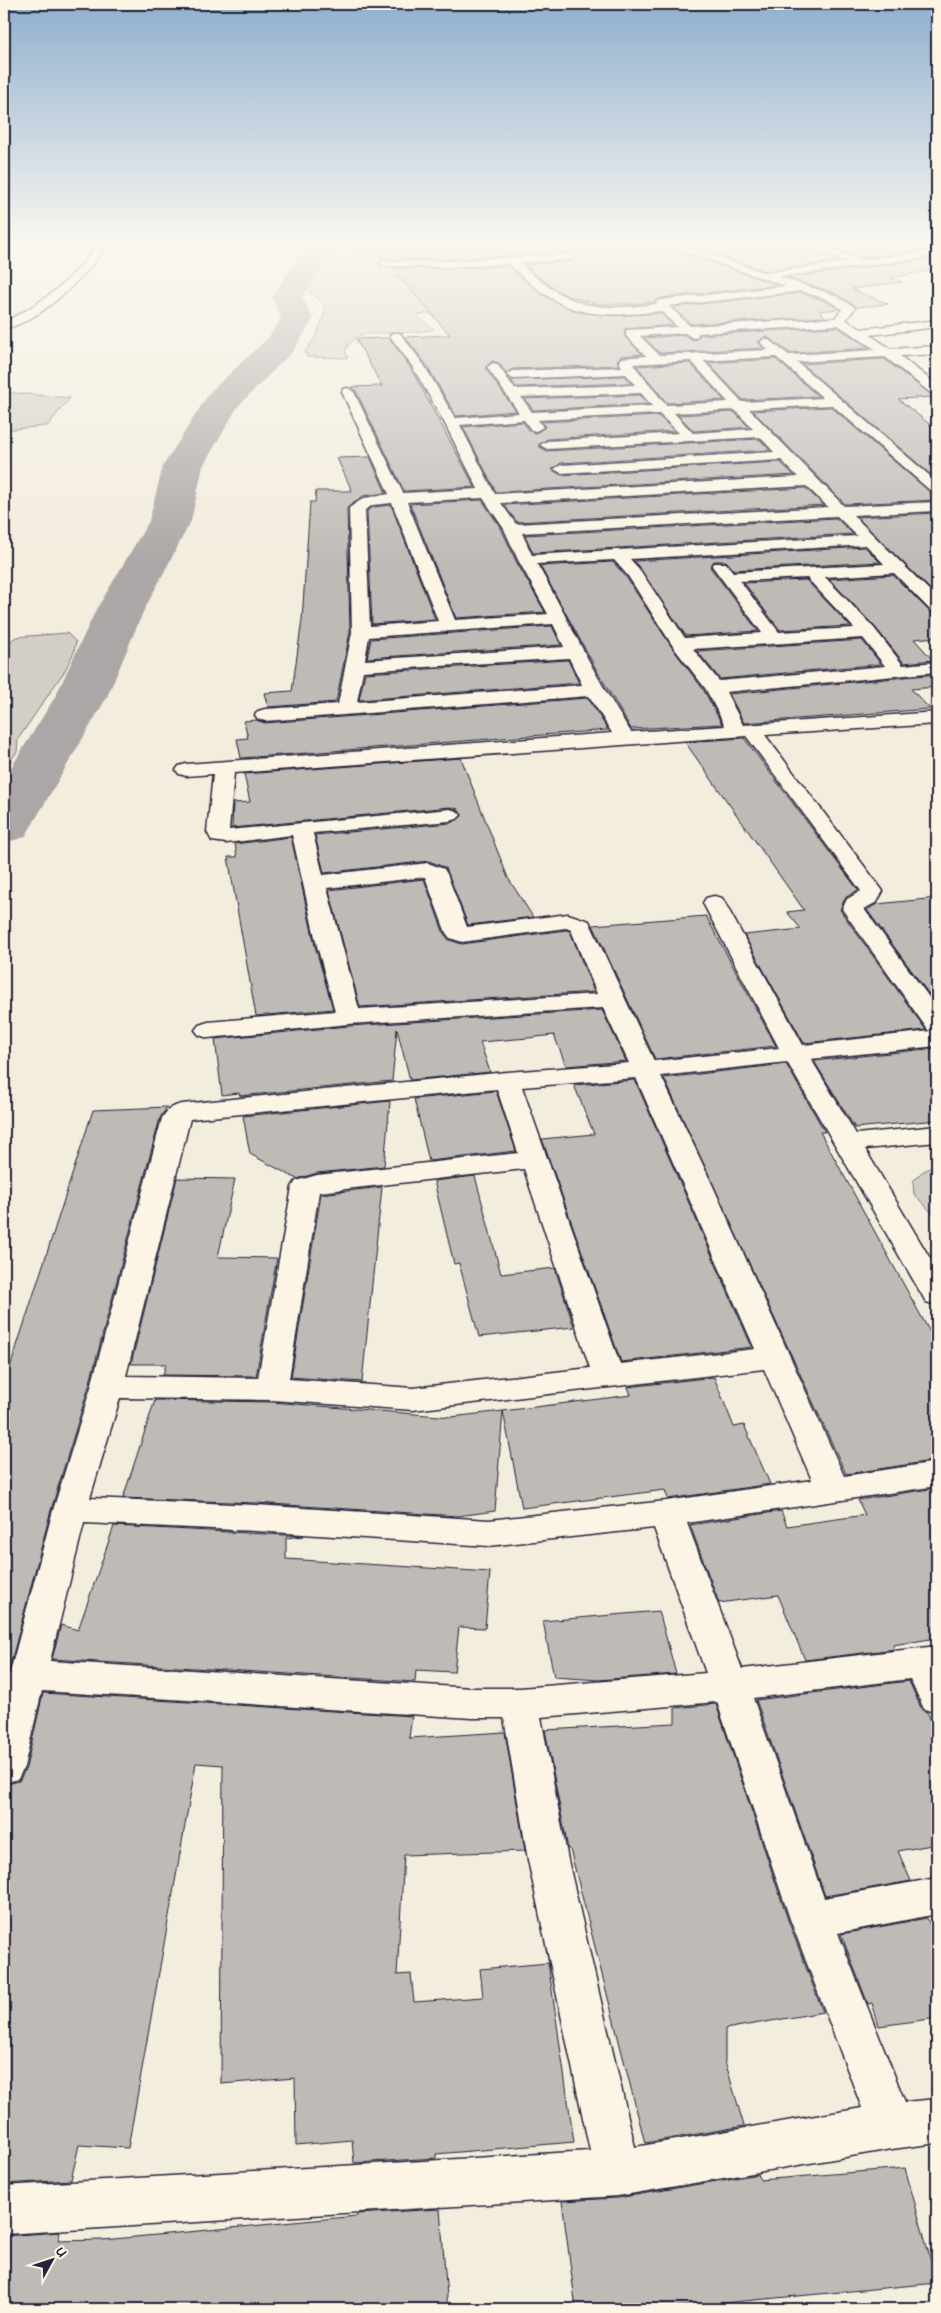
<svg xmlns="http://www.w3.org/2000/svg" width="941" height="2313" font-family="'Architects Daughter',sans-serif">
<rect width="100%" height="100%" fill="#f3edde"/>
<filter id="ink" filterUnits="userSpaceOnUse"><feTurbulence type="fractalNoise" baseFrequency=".02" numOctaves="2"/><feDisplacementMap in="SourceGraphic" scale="10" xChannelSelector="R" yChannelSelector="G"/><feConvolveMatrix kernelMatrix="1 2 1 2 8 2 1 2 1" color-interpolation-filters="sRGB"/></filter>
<g filter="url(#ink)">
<!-- green -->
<g fill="#d4cfc6" stroke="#7b7880">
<path d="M360 241H400L376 247V250L415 258 399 265 398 269 390 271 388 274 405 279 443 311 418 315 417 317 434 329 419 332 363 334C356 336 348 344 345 351L348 358 307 357 305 352 316 336 326 309 319 299 302 287 320 267 322 261 328 257 356 253Z"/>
<path d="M4 392 70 398 47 426 4 430Z"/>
<path d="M67 633 76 642 74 652 64 672 18 739 17 752 4 769V646L16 637Z"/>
<path d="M937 1164V1218L914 1194 913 1181 922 1172Z"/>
</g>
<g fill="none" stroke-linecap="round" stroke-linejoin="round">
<!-- river -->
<path fill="#aca7a6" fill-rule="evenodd" d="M311 241H339L302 297 313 319 294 350 238 406 203 466 191 521 143 612 107 697 25 837 4 843V779L55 697 95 612 149 521 163 466 210 392 269 337 281 319 272 297 298 257Z"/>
</g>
<!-- building -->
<g fill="#bfbab6" stroke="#22223b">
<path d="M445 241H651L777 285 661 298 655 302 634 304H599L568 296 553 288 525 265 572 261V253L445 259H384L374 247Z"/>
<path d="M672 241H793L795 245 839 261 766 271Z"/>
<path d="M812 241H937V248L861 258Z"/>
<path d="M937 258V269L890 278 902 282 852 289 888 304 857 307 835 293 787 278Z"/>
<path d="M508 266 544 296 578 312 615 316 660 313 673 325 625 329V337L642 354 621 356 617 360 619 365 513 369 506 373 499 363 492 361 485 368 516 411 456 416 426 364 405 337 450 335 392 268 445 269Z"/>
<path d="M801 293 825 301 839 309 819 311 826 317 691 324 673 307Z"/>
<path d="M837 327 870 348 790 353 766 336 758 342 764 348 660 353 644 338 685 335 693 340 697 339 699 335Z"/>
<path d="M389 338 410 367 475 487 404 491 356 391 351 387 382 386 356 339Z"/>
<path d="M775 359 818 396 743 400 708 363Z"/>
<path d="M884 359 935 397 898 399 937 430V480L802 364Z"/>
<path d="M690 363 724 400 667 403 637 366Z"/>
<path d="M625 376 631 383 516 387 511 380Z"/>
<path d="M640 395 648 404 533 410 525 399Z"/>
<path d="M831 407 931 493 937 495V500L845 504 753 411Z"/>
<path d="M734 412 749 427 694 431 678 415Z"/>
<path d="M658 416 675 431 547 439 538 446 547 451 759 439 770 450 561 463 552 470 561 475 780 462 794 475 496 492 463 427 523 422 529 431 536 433 545 427 542 422Z"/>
<path d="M370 457 386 493 363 496 347 508 350 632 336 702 268 707 264 693 292 691 302 620 310 502H315L316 491H352L337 458Z"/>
<path d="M805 488 824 505 517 522 504 505Z"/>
<path d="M482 500 502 530 516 561 545 612 456 618 410 504Z"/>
<path d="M391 505 435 619 372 624 367 511 374 507Z"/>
<path d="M937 513V596L857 517Z"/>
<path d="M836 518 853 534 533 553 525 535Z"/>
<path d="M865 547 880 562 734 570 726 561H714L710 567 758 631 686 636 634 561Z"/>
<path d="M613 562 626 577 673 649 703 689 722 724 631 729 596 669 540 566Z"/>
<path d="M893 575 930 612 937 614V637L914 639 933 660 904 663 875 627 829 579Z"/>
<path d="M806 580 850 626 780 630 744 583Z"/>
<path d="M552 626 561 645 367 658 371 639Z"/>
<path d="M862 640 881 664 720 679 697 651Z"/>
<path d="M568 660 579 683 359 700 365 673Z"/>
<path d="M937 674V687L911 689 930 709 744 723 729 694Z"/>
<path d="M588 698 608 730 241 758 237 739 248 738 244 721 256 720 265 723Z"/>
<path d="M744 738 858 890 845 898 840 910 926 1030 804 1043 744 935 801 929 787 912 804 910 685 742Z"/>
<path d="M461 758 508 878 533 917 468 925 446 868 429 861 324 873 315 835 451 823 462 816 458 809 450 807 232 828 233 803 250 802 244 774Z"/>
<path d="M291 837 315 946 333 1009 256 1016 228 857H237L235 844Z"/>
<path d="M424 879 444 934 449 940 462 944 566 930 570 931 594 992 360 1007 329 890Z"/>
<path d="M937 898V1005L867 910 877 904Z"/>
<path d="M706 916 776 1046 655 1059 593 925Z"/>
<path d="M602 1010 626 1061 566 1066 554 1035 528 1038 480 1042 490 1072 410 1080 397 1029 392 1081 240 1096 239 1093 222 1095 215 1039 349 1026Z"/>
<path d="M937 1048V1120L855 1128 814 1061Z"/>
<path d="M786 1064 825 1132H820L937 1345V1460L846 1474 664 1078Z"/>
<path d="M635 1080 752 1347 621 1362 542 1139 594 1134 574 1085Z"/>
<path d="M496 1091 516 1151 429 1161 414 1099Z"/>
<path d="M390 1101 384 1166 317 1173 297 1179 250 1154 243 1116Z"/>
<path d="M167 1107 160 1118 89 1386 51 1510 4 1689V1386L93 1110Z"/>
<path d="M475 1176 501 1274 555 1268 574 1327 479 1337 459 1263 454 1264 434 1181Z"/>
<path d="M177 1178 235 1179 218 1257 277 1258 256 1376 163 1375 166 1364H131Z"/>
<path d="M382 1187 362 1382 291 1377 321 1194Z"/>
<path d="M714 1377 734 1427 744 1425 770 1484 668 1499 665 1490 522 1508 503 1411 631 1395 628 1387Z"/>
<path d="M155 1400 272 1402 451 1417 503 1411 495 1511 458 1516 256 1503 123 1498Z"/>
<path d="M937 1488V1638L893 1645 895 1649 805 1660 778 1595 719 1603 690 1525 781 1511 787 1526 865 1515 858 1500Z"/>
<path d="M114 1526 304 1536 286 1538V1559L490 1572 485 1628 459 1627 454 1672 416 1670 415 1682 52 1659 61 1625 78 1630Z"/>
<path d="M659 1611 676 1674 598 1680 554 1677 543 1621Z"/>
<path d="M909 1681 922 1710 927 1712 937 1733V1844L898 1851 911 1881 825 1896 756 1700Z"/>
<path d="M43 1693 412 1716 409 1738 505 1732 525 1851 404 1855 397 1975 411 1974 414 2002 483 1997 480 1969 548 1963 574 2142 436 2154V2158L354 2163 352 2140 296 2145 295 2078 221 2084 223 1765 196 1763 128 2148 79 2145 71 2180 4 2184V1785L19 1781 26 1768Z"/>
<path d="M716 1704 788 1920 823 2012 725 2029V2061L744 2126 645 2143 570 1849H568L545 1730 675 1723V1708Z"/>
<path d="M927 1918 937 1940V2018L879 2026 872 2003 868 2004 841 1934Z"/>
<path d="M905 2168 937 2283 658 2309H576L562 2201 618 2198 758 2174 760 2180Z"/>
<path d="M440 2209 448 2309H4V2236L60 2232 58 2241 103 2240 357 2216V2214Z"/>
</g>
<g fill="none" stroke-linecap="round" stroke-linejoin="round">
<defs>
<g id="minor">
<path d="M99 241H109C90 273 42 321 4 329V322C42 304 77 277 99 241Z"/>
<path d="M653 241H667L766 273 847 262 796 243 795 241H808L861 260 937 250V256L779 277 834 295 853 306 855 308 846 320 861 329 937 320V327L870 335 891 349 937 346V354L900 356 937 385V395L932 394 885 357 797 362 937 482V493L932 492 832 405 749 409 844 506 937 502V511L853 515 937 598V612L931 611 894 573 825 577 874 628 903 665 937 662V672L726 692 743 725 937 712V724L765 735 883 891 877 902 864 909 937 1008V1046L811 1059 856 1134 937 1126V1142L865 1149 937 1270V1305L926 1302 922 1295 787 1062 661 1076 712 1184 844 1476 937 1462V1486L687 1523 742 1669 937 1646V1713L924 1709 910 1679 753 1698 824 1898 937 1878V1914L838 1933 905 2102 937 2099V2143L892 2149 618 2196 4 2234V2186L590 2151 528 1860 504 1718H472L42 1691 24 1767 18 1779 4 1783V1695L53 1510 91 1387 162 1118C167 1110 172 1106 182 1104L507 1072 629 1063 603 1008 349 1024 208 1038 199 1035 195 1030 199 1025 208 1022 335 1011 317 946 292 835 226 843 212 841 207 832 213 774 186 776 179 774 176 770 179 766 186 764 612 733 589 696 265 721 258 719 255 715 258 711 265 709 338 704 352 632 349 508 364 498 389 494 342 392 343 389 348 388 354 392 403 493 478 489 444 422 412 366 390 336 392 333H400L424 365 455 418 519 413 487 367 493 363 497 364 515 389 635 385 626 374 513 379 507 375 513 371 622 367 619 361 621 358 646 356 626 336V330L677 327 661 311C590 319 562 316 509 264L445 267 385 266 381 265V261H445L568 254 572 255V259L520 263C566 307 595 312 656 304L657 301 661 300 786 286ZM801 291 826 299 842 309 835 318 690 326 669 306ZM838 325 876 350 789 355 766 338 760 342 768 350 659 355 640 336 685 333 693 338 697 337 698 333ZM776 357 823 398 742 402 704 361ZM691 361 728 402 666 405 633 364ZM641 393 652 406 532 412 521 397ZM735 410 753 429 693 433 674 413ZM659 414 679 433 547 441 540 445 547 449 760 437 774 452 561 465 554 469 561 473 781 460 798 477 495 494 460 425 524 420 531 430 536 431 543 427 538 420ZM806 486 828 507 516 524 501 503ZM483 498 504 529 518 560 548 614 455 620 407 502ZM392 503 438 621 370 626 365 510 373 505ZM837 516 857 536 532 555 522 533ZM866 545 884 564 733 572 726 563H714L712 566 762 633 685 638 640 570 630 559ZM614 560 628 576 674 648 705 688 725 726 631 732C595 678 569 620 537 564ZM807 578 854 628 779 632 740 581ZM553 624 564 647 365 660 369 637ZM863 638 885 666 719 681 693 649ZM569 658 582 685 357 702 363 671ZM746 736 861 891 847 899 842 909 928 1030 931 1031 803 1045 725 903 722 898 714 896 706 898 703 903 779 1048 654 1061 589 921 568 914 467 927 447 874 444 869 428 863 323 875 313 833 450 821 457 819 461 815 457 811 450 809 229 830 234 773ZM425 877 446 933 450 938 462 942 566 928 571 930 597 994 359 1009 327 888ZM636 1078 755 1349 620 1364 522 1087ZM497 1089 518 1153 317 1175 296 1181 292 1187 258 1378 126 1376 190 1119ZM524 1169 590 1368 413 1388 289 1379 319 1192ZM764 1369 812 1480 666 1501 489 1520 256 1505 90 1498 120 1398 272 1400 413 1410ZM84 1523 256 1531 489 1546 654 1528 706 1673 520 1688H472L50 1661ZM717 1702 790 1919 862 2108 635 2147 568 1860 541 1717Z"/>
</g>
</defs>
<!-- minor casing -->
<use href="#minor" stroke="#22223b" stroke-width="3"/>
<!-- minor -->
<use href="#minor" fill="#fcf5e5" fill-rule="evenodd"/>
</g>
</g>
<!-- sky -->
<linearGradient id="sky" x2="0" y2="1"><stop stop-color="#90afce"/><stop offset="0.43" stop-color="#faf7f0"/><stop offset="1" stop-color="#faf7f0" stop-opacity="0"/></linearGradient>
<rect width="941" height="564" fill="url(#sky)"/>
<!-- margin -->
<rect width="941" height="2313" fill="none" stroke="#fcf5e5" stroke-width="20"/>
<rect x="10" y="10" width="921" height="2293" fill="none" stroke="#22223b" stroke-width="2" filter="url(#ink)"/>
<!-- north arrow -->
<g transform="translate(52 2260) rotate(50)" stroke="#fcf5e5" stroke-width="4" paint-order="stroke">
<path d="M0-4L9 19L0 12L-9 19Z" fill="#22223b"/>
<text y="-8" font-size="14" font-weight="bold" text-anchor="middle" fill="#22223b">U</text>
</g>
</svg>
